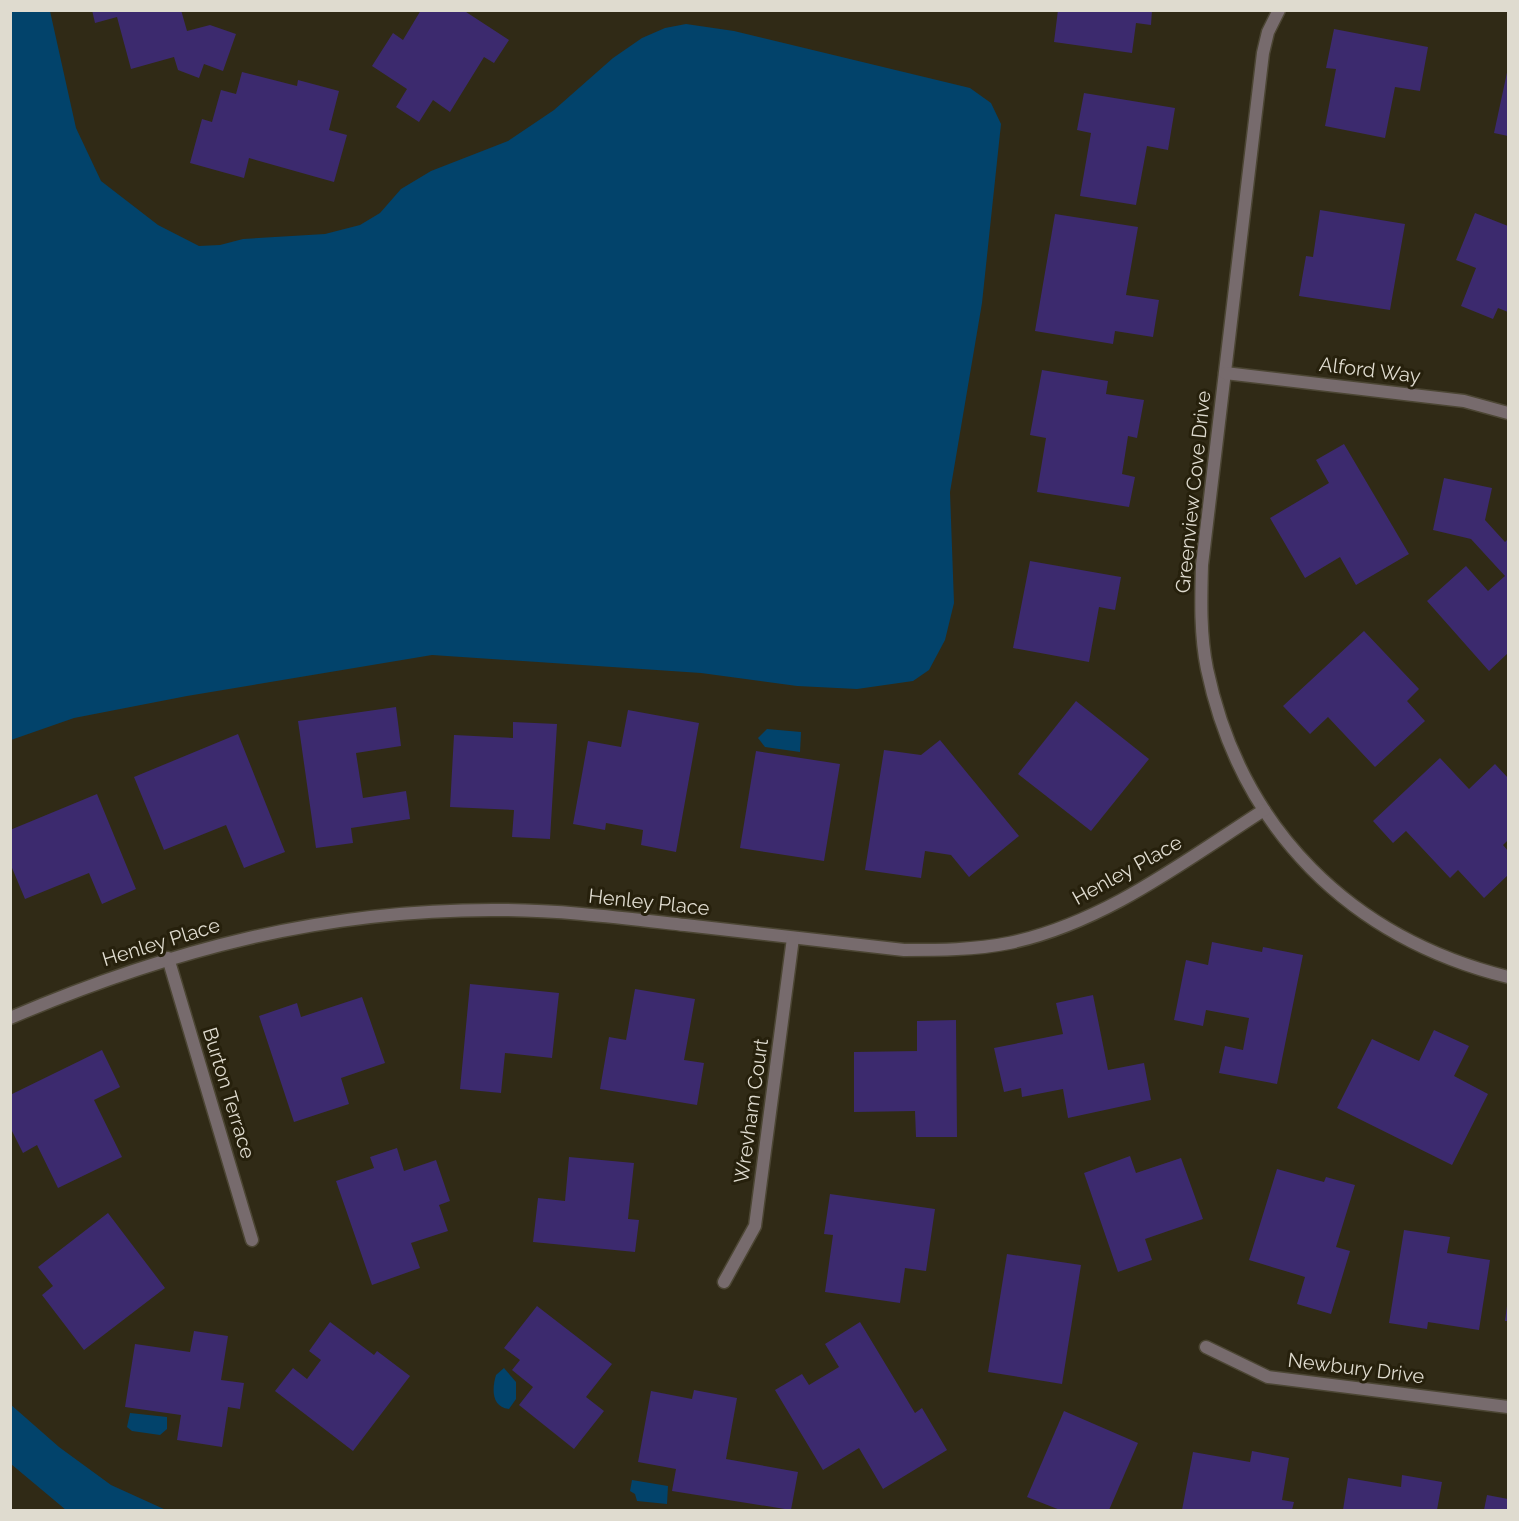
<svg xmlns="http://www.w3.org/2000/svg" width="1519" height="1521" font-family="Raleway,sans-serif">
<rect width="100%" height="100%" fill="#302a16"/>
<!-- water -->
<g fill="#02436b">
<path d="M10 11H50L76 128 101 181 158 225 199 246 220 245 243 239 325 234 360 225 380 213 401 189 431 171 508 141 554 110 613 58 642 38 665 28 686 24 734 31 970 88 991 103 1001 124 982 303 950 492 954 603 945 640 929 670 913 681 857 689 797 686 701 673 432 655 187 696 74 718 11 740Z"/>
<path d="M767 729 801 732 800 752 765 747 758 738Z"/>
<path d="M504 1368 516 1382V1399L509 1409C491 1407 492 1388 496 1375Z"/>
<path d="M10 1404 59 1447 111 1485 166 1510H66L11 1464Z"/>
<path d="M130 1413 167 1417V1429L160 1435 132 1431 127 1427Z"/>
<path d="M632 1480 668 1486 667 1504 637 1501 635 1494 630 1491Z"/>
</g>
<!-- building -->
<g fill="#3c2a6e">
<path d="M92 10H181L187 31 210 25 236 34 223 71 204 64 199 78 178 70 174 57 131 69 117 17 95 23Z"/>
<path d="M421 10H463L509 40 494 63 484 57 450 112 433 100 419 122 396 107 407 89 372 66 393 33 403 40Z"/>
<path d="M1058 10H1152L1151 25 1136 23 1132 53 1054 42Z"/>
<path d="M1334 29 1428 47 1420 91 1395 87 1385 138 1325 126 1336 69 1326 68Z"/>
<path d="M1508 68V136L1494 133Z"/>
<path d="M242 72 297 86 298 80 339 91 329 130 347 135 334 182 249 158 244 178 190 163 202 119 212 122 221 90 236 94Z"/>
<path d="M1084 93 1175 108 1168 150 1147 146 1136 205 1080 196 1091 133 1077 130Z"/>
<path d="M1320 210 1405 224 1390 310 1299 296 1306 256 1313 257Z"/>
<path d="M1475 213 1508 226V312L1498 308 1493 319 1461 306 1476 268 1456 260Z"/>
<path d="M1055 214 1138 227 1126 295 1159 300 1153 337 1115 331 1113 344 1035 331Z"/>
<path d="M1042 370 1108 381 1106 394 1144 400 1137 438 1128 436 1122 474 1135 477 1129 507 1037 492 1046 438 1030 435Z"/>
<path d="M1344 444 1409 554 1356 585 1340 557 1305 578 1270 518 1329 483 1316 460Z"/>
<path d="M1444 478 1492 488 1485 520 1505 542 1508 539V653L1489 671 1427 601 1466 566 1488 591 1505 576 1471 539 1433 530Z"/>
<path d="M1030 561 1121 577 1115 610 1099 607 1089 662 1013 648Z"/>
<path d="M1364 631 1419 689 1407 701 1425 721 1375 767 1328 717 1310 734 1283 706Z"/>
<path d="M1076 701 1149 759 1091 831 1018 774Z"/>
<path d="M396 707 401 746 356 753 363 798 406 791 410 819 351 828 353 843 316 848 298 721Z"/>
<path d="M628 710 699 723 676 852 641 845 643 830 606 823 605 830 573 824 588 741 621 747Z"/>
<path d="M513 722 557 724 550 839 512 837 514 810 450 807 454 735 513 738Z"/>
<path d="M238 734 285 852 244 868 226 825 164 850 134 777Z"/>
<path d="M940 740 1019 836 969 877 951 855 925 851 921 878 865 870 884 750 921 755Z"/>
<path d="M756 751 840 764 824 861 740 848Z"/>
<path d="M1440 758 1469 789 1495 764 1508 778V840L1503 845 1508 851V875L1484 898 1458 870 1450 878 1406 831 1393 843 1373 821Z"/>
<path d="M97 794 136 889 102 904 89 873 25 899 10 863V830Z"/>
<path d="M1212 942 1262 952 1263 947 1303 955 1277 1084 1219 1073 1225 1046 1243 1050 1249 1018 1206 1010 1203 1026 1174 1020 1186 960 1208 965Z"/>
<path d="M470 984 559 993 552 1058 505 1053 501 1093 460 1089Z"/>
<path d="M635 989 695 999 684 1060 704 1063 697 1105 600 1089 609 1037 626 1040Z"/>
<path d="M1093 995 1108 1070 1144 1063 1151 1100 1068 1118 1063 1089 1022 1097 1021 1088 1004 1092 994 1048 1063 1034 1056 1003Z"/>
<path d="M362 997 385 1063 341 1078 349 1104 294 1122 259 1016 297 1003 301 1017Z"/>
<path d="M956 1020 957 1137H916L915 1111 854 1112V1052L917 1051V1021Z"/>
<path d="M1434 1030 1469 1046 1454 1076 1488 1094 1452 1165 1337 1108 1372 1039 1419 1061Z"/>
<path d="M102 1050 120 1087 94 1100 122 1157 58 1188 37 1145 23 1153 10 1127V1095Z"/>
<path d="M397 1148 404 1171 436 1160 450 1201 439 1205 448 1231 411 1243 420 1268 372 1285 336 1181 374 1168 370 1157Z"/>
<path d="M1130 1156 1136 1173 1181 1158 1203 1219 1145 1239 1152 1260 1118 1272 1084 1173Z"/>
<path d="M569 1157 634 1163 628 1219 639 1220 635 1252 533 1242 538 1198 565 1201Z"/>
<path d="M1277 1169 1324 1182 1326 1177 1355 1185 1336 1247 1350 1251 1331 1314 1297 1304 1305 1277 1249 1260Z"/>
<path d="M830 1194 935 1209 926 1271 905 1268 900 1303 825 1292 833 1235 824 1234Z"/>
<path d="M108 1213 165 1288 84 1350 42 1295 53 1286 38 1267Z"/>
<path d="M1404 1230 1450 1237 1447 1253 1490 1260 1479 1330 1428 1322 1427 1329 1389 1323Z"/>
<path d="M1007 1254 1081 1265 1062 1384 988 1372Z"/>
<path d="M537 1306 612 1364 586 1397 604 1411 574 1449 519 1405 533 1387 512 1370 520 1360 504 1348Z"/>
<path d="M1507 1306H1508V1321H1505Z"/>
<path d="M330 1322 374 1355 377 1351 410 1376 353 1451 275 1391 293 1368 307 1379 321 1360 309 1351Z"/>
<path d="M860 1322 915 1413 922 1408 947 1450 883 1489 859 1448 823 1470 775 1390 802 1374 809 1385 839 1367 825 1344Z"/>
<path d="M194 1331 228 1336 221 1380 244 1383 240 1409 228 1407 222 1447 177 1440 181 1415 125 1407 135 1344 190 1352Z"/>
<path d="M694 1390 737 1398 726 1459 798 1472 791 1510 672 1491 676 1469 638 1462 651 1391 692 1399Z"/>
<path d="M1064 1411 1138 1443 1109 1510H1060L1027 1497Z"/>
<path d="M1252 1451 1289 1458 1282 1500 1294 1502 1292 1510H1182L1193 1452 1250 1462Z"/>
<path d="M1402 1475 1442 1482 1437 1510H1343L1348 1478 1401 1487Z"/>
<path d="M1487 1495 1508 1499V1510H1484Z"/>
</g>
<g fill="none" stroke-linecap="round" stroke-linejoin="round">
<defs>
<g id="minor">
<path d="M1279 10 1268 32 1263 53 1202 565C1201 599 1200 635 1207 669 1241 830 1351 938 1508 977"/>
<path d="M1225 373 1464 401 1508 413"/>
<path d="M168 958 252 1240"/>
<path d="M10 1018C169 950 325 909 498 910 561 910 623 918 685 925 758 934 831 942 904 950 939 950 974 950 1009 943 1104 923 1183 862 1264 810"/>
<path d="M724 1282 755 1226 793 938"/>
<path d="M1206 1347 1268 1377 1508 1407"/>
</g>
</defs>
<!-- minor casing -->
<use href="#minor" stroke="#4c4634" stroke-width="15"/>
<!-- minor -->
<use href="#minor" stroke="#776b6d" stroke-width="12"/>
</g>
<g text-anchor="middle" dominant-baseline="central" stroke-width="6" stroke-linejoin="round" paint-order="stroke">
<!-- street labels -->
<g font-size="20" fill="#dfdbcf" stroke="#26200c">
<text transform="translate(1370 370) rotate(7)">Alford Way</text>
<text transform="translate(1193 492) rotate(-84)">Greenview Cove Drive</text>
<text transform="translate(1127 870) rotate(-29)">Henley Place</text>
<text transform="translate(649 902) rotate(6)">Henley Place</text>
<text transform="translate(161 942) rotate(-17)">Henley Place</text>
<text transform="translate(229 1093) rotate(73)">Burton Terrace</text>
<text transform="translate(751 1111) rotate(-82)">Wrevham Court</text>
<text transform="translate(1356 1368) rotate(7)">Newbury Drive</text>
</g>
</g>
<!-- border -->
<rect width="1519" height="1521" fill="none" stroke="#dfdbcf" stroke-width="24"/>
</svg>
